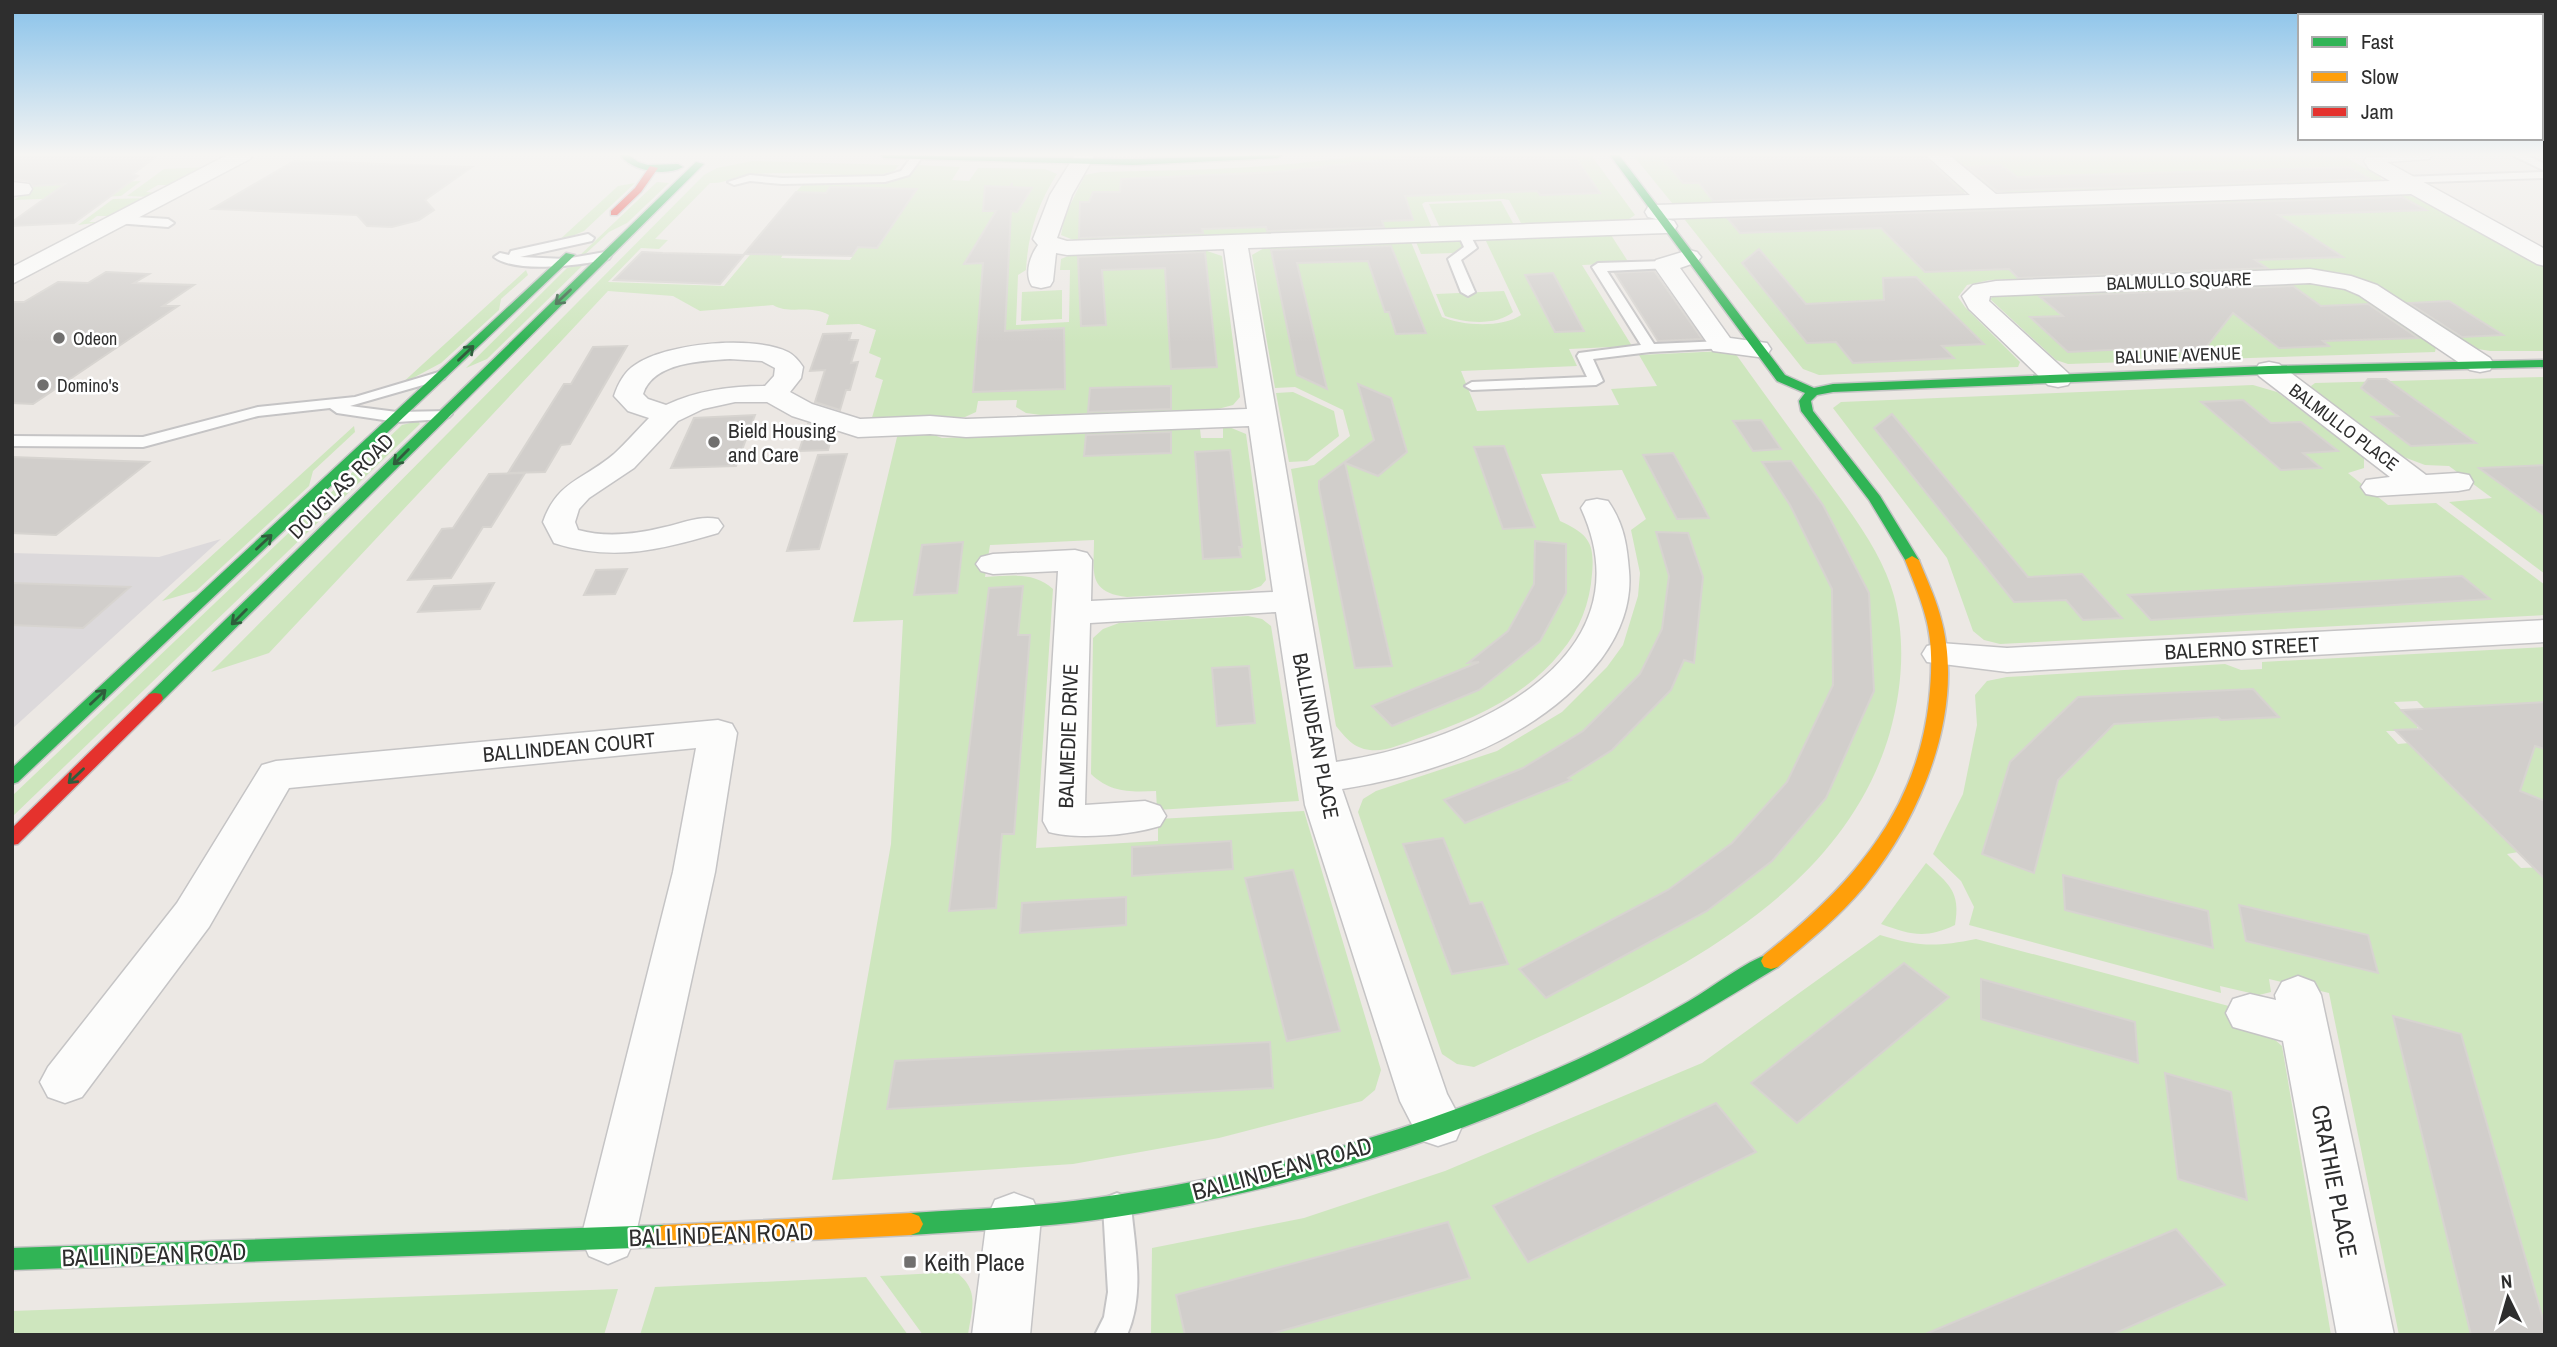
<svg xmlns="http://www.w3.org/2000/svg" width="2557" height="1347" font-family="'Archivo Narrow',sans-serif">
<rect width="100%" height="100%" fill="#ece8e4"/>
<!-- industrial -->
<path fill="#dcd9db" d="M221 539 12 729V553L159 557Z"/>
<!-- green -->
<g fill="#cee6be">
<path d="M1362 155H1591L1635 215 1626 221 1522 225 1509 200 1503 199 1425 202 1422 204 1432 228 1076 241 1061 235 1065 215 1085 175 1100 172C1187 170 1276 169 1362 155Z"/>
<path d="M1633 155H1922L1965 192 1958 196 1683 205 1672 203Z"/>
<path d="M1950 155H2342L2379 176 2382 180 2376 182 2013 194 1992 189Z"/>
<path d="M753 161 899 165 894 171 876 176C834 175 793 172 752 174 736 175 726 184 710 183L655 239 668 240 659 249 641 248 608 282 724 286 754 250 785 251 781 258 850 260 859 247 877 248 831 187 826 193 796 192 805 182C835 183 898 192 917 165L960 167 952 180 969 181 978 168 1045 169 1057 174C1037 205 1028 234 1026 270L1018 275 1016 325 1069 322 1070 270H1060L1061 259 1073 254 1201 249 1222 256 1240 397 1233 405 1218 409 1041 415 1026 413 1016 407 1017 400 978 401 976 412 965 417 871 421 883 380 875 377 881 358 869 353 876 330 859 324 826 325 829 315C808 304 790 315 773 305L700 311 673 296 608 291 269 653 211 672 704 175 717 168Z"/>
<path d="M208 167 174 185H158L146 192 159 193 152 197 127 196 164 169Z"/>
<path d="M141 181 121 196 14 200 36 185Z"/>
<path d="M657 182 669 183 627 223 609 232 580 259H576Z"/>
<path d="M635 183 584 231 556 243 618 186Z"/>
<path d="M2395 193 2420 198 2545 267V351H2490L2478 349 2368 282 2341 273 2299 269 1990 280 1967 285 1958 297 1965 307 2020 362 2018 367 1819 375 1803 369 1685 220 1690 217Z"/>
<path d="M149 198 116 216H97L89 222H102L78 225 113 199Z"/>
<path d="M1501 201 1514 225 1440 228 1429 204Z"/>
<path d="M1611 235 1629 263 1582 265 1632 346 1569 349 1577 366 1461 371 1477 411 1619 405 1611 389 1657 386 1639 355 1724 351 1735 353C1763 392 1791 430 1819 469 1846 506 1882 551 1894 596 1906 641 1902 689 1890 732 1838 914 1629 994 1474 1067L1457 1064 1442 1054 1358 812 1363 799 1376 791 1497 751 1562 712 1607 667 1623 645 1638 596 1640 573 1631 530 1646 519 1622 470 1541 474 1560 521C1588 534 1595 542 1592 574 1590 602 1580 630 1561 652 1524 698 1471 720 1416 739 1402 744 1385 752 1370 750 1353 748 1346 738 1336 726L1291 469 1314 465 1350 436 1343 410 1295 387 1275 388 1252 255 1266 247 1411 242 1442 317C1463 326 1502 328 1521 315L1485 239Z"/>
<path d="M1461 240 1465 247 1453 253 1421 254 1416 242Z"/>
<path d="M584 264 487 359 466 368 567 268Z"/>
<path d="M526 270 528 275 501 299 499 310 441 363 400 385Z"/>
<path d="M2320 282 2347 288 2436 347 2435 352 2068 364 2056 360 1990 299 1995 295Z"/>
<path d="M1062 290V319L1021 321 1022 292Z"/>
<path d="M1504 291 1513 312C1496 326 1465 323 1445 316L1436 294Z"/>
<path d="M2545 377V574L2449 502 2492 498 2449 466 2425 465 2401 456 2313 390 2311 386 2315 383Z"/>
<path d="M2253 385 2277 392 2364 458V468L2348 473 2388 505 2436 503 2545 585V615L2000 644 1984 640 1973 631 1947 558 1833 408 1841 402Z"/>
<path d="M1293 392 1334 411 1339 436 1307 461 1289 462 1276 393Z"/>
<path d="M418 421 420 424 12 817V796L402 425Z"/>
<path d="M354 426 355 432 313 471 309 486 196 591 162 601Z"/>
<path d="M1229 427 1246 434 1266 580 1261 586 1250 590 1127 597C1087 592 1094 572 1094 540L990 545 985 577C1010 576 1034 571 1053 589L1036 848 1158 841V819L1304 811 1381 1070 1375 1090 1362 1101 1219 1138 1073 1164 832 1180 891 844 903 620 853 622 898 433 926 432 942 438 1200 429 1201 438H1223V428Z"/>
<path d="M1248 616 1262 619 1271 626 1299 801 1157 810 1156 791C1130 792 1111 793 1091 774L1093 638 1103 629 1119 623Z"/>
<path d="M2545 647V702L2425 709 2417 701 2394 702 2411 720 2418 722 2417 731H2386L2398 744 2409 743 2518 852 2507 854 2521 868 2545 867V1335H2399L2329 993 2269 979 2271 992 2259 995 2220 986 2221 993 1969 925 1974 907 1961 881 1933 854 1963 794 1977 725 1975 695 1987 681 2007 677 2225 664 2241 670 2262 669V662Z"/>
<path d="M2535 746 2545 749V801L2520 791Z"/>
<path d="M1926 863C1949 884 1961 892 1955 925 1926 939 1911 935 1881 924Z"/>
<path d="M1880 935C1919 947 1936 947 1976 939L2240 1009 2282 1046 2331 1335H1151L1152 1248 1304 1218 1445 1171 1702 1063Z"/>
<path d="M956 1272C980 1290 972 1308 968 1335H923L880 1276Z"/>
<path d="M866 1277 908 1335H640L655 1287Z"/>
<path d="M618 1289 604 1335H12V1311Z"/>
</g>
<!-- building -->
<g fill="#d1cecb" stroke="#d7d4d0" stroke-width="2">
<path d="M12 155H158L133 174 138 176 74 223 12 226V222L65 184 33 186 29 181 12 179Z"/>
<path d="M1427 155H1545V159L1576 158 1600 193 1540 195 1537 191 1405 196 1413 220 1382 221 1384 227 1267 231 1266 227 1202 229 1203 233 1079 238 1080 202H1089L1093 192H1120L1121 179 1275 172Z"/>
<path d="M1659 155H1923L1963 193 1713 201 1699 183H1683Z"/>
<path d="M294 161 472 167 425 200 434 210 419 220 392 227 367 226 357 215 212 209Z"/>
<path d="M2001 165 2017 177 2349 167 2370 179 1997 191 1967 167Z"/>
<path d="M1012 183V187L1032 188 1017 212 1011 211 1005 331 1064 328 1065 389 973 392 983 263 964 264 996 211H983L985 186 1010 187Z"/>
<path d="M830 187 917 189 877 248 858 247 852 256 744 254 796 192 826 193Z"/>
<path d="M2402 197 2426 210 2278 215 2343 257 2255 260 2267 268 2018 278 2009 269 1925 272 1881 228 1740 233 1728 219Z"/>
<path d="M1391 246 1426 333 1396 334 1389 312H1385L1368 261 1297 263 1327 389 1297 375 1271 250Z"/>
<path d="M1759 249 1806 304 1884 300 1883 278 1916 277 1984 344 1942 346 1954 358 1853 363 1836 342 1807 343 1742 263Z"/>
<path d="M642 252 663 253 744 255 720 284 614 280Z"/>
<path d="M1205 252 1217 367 1171 369 1165 268 1102 270 1106 325 1081 326 1078 257Z"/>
<path d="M1654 271 1702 339 1658 341 1615 273Z"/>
<path d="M106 272 149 274 134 283 194 285 163 306H178L33 404 12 403V302H24L58 282 88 283Z"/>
<path d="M1553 273 1584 331 1555 332 1525 275Z"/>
<path d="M2293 286 2321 306 2368 304 2418 338 2323 341 2329 346 2279 348 2233 313 2203 351 2154 352 2149 348 2068 352 2030 317 2063 316 2040 297Z"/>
<path d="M2449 301 2465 311 2503 335 2462 337 2409 303Z"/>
<path d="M851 333 849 340H858L851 363 858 362 850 390H846L840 410 815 402 825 370 810 371 823 334Z"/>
<path d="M627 346 570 444 561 445 545 472 508 473 564 384H571L593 347Z"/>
<path d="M2368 379H2386L2476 443 2411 446 2372 417 2398 416 2361 388Z"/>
<path d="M1358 384 1391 398 1407 452 1378 476 1345 463 1392 666 1355 668 1319 488V481L1374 440Z"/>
<path d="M1171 386V409L1088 412 1090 388Z"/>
<path d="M2243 400 2271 423 2301 422 2338 451 2303 453 2321 468 2281 470 2201 402Z"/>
<path d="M1892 414 2028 577 2082 574 2122 618 2083 620 2066 600 2014 602 1874 428Z"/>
<path d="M755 415 736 466 671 468 694 418Z"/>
<path d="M1761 420 1781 449 1753 451 1733 421Z"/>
<path d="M808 424 833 432 828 450 799 451Z"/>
<path d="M1171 432V453L1084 456 1086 435Z"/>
<path d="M1504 446 1528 510 1535 527 1503 529 1474 447Z"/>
<path d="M1230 450 1242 547H1239L1241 557 1203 559 1195 452Z"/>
<path d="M1673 453 1699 499 1709 518 1677 519 1643 455Z"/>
<path d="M847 454 819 549 787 551 818 455Z"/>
<path d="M12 457 149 462 56 535 12 533Z"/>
<path d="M1791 461 1823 505 1869 593 1874 691 1826 798 1772 861 1707 911 1546 998 1519 969 1668 890 1732 843 1787 782 1833 685 1832 589 1790 505 1762 462Z"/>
<path d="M2545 465V516L2479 468Z"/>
<path d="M525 473 491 527H483L451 578 408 580 442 529 453 528 489 474Z"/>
<path d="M1656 532 1688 533 1703 577 1694 663 1684 660 1671 690 1612 750 1568 778 1571 780 1465 823 1444 800 1523 768 1583 731 1640 674 1662 629 1669 576Z"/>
<path d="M1535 541 1566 544V593L1540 641 1479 690 1392 726 1372 706 1479 662 1468 663 1508 631 1534 584Z"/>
<path d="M963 542 957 593 914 595 922 545Z"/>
<path d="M627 569 615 594 584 595 596 570Z"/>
<path d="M2462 576 2490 599 2151 620 2128 595Z"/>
<path d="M12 583 130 587 83 628 12 625Z"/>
<path d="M494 583 480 609 418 612 434 586Z"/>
<path d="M1023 586 1018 635H1030L1014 834H1002L996 908 949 911 989 588Z"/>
<path d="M1249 666 1255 723 1217 726 1212 668Z"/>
<path d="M2253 689 2279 717 2221 720 2218 717 2114 724 2058 780 2034 873 1982 854 2010 762 2078 697Z"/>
<path d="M2545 702V749L2535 746 2520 791 2545 801V879L2395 730 2421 729 2401 710Z"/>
<path d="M1443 838 1470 904 1482 902 1508 964 1452 974 1403 844Z"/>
<path d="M1231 841 1233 869 1132 876V847Z"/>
<path d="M1293 870 1340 1031 1287 1041 1245 878Z"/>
<path d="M2063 875 2208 911 2213 948 2065 910Z"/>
<path d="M1126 897V925L1020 933 1022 903Z"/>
<path d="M2239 905 2368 935 2378 973 2246 941Z"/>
<path d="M1904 963 1949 997 1797 1123 1751 1083Z"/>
<path d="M1981 979 2135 1022 2138 1063 1981 1019Z"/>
<path d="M2393 1016 2461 1034 2545 1326V1335H2471Z"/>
<path d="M1270 1042 1273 1088 887 1109 895 1061Z"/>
<path d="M2165 1073 2231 1092 2247 1200 2178 1179Z"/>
<path d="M1716 1103 1756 1152 1528 1262 1493 1206Z"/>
<path d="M1448 1222 1470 1278 1267 1335H1185L1176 1295Z"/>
<path d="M2176 1229 2225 1285 2111 1335H1923Z"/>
</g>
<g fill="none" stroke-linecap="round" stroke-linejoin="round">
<defs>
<g id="lane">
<path d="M913 155 923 156 909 175 885 182 782 184 750 181 734 185 728 182 750 175 782 178 884 176 901 171Z"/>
<path d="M2512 155H2526L2545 164V171Z"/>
<path d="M2545 172V178L2402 183 2396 180 2402 177Z"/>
<path d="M120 216 168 219 174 223 168 227 116 223 114 220Z"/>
<path d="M1464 230 1468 231 1477 248 1461 260 1475 292 1468 296 1461 292 1448 259 1464 247 1458 234Z"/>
<path d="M588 234 594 238 592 241 520 257 565 259 605 252 611 256 609 259C583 265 516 274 494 257L500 253 509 255 511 251Z"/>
<path d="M1665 261 1669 262V268L1607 271 1654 344 1722 341 1727 342V348L1650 352 1593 359 1603 381 1596 385 1472 390 1465 386 1472 382 1587 377 1577 356 1579 353 1641 345 1592 267 1598 263Z"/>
<path d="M439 372 446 376 444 379 350 406 397 412 449 411 452 414 449 417 444 419 397 422 337 413 330 408 258 416 143 447 12 446V436L143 437 258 407 355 397Z"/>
<path d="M1117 1193 1127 1197 1131 1206C1135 1249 1145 1294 1127 1335H1095L1104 1317 1108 1292 1103 1206 1107 1197Z"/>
</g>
<g id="street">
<path d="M227 155H253L250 159 12 284V267Z"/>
<path d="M1075 155H1095L1072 195 1057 238 1067 241 1666 219 1674 221 1677 226 1674 231 1666 233 1248 248 1336 762C1459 744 1653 665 1581 508L1586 501 1597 499 1608 501C1624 524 1627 545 1629 571 1632 603 1620 634 1601 659 1540 738 1437 774 1342 789L1447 1094 1463 1124 1456 1140 1438 1146 1420 1140 1400 1101 1305 805 1276 612 1090 623 1085 805 1145 801 1160 806 1166 816 1160 826C1131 835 1077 840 1049 832L1043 821 1058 571 993 574 981 571 976 564 981 557 993 554 1075 550 1087 553 1092 560 1091 601 1273 592 1249 426 966 437 930 434 858 437 792 416 767 402H735L703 409 678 421 634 468 589 498 579 509 575 522 578 530C607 538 637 534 665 527 683 523 700 515 718 519L723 526 718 533C659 550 614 562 554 543L543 522C557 481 585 479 614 454 626 443 637 430 649 418L628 411 614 396C618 384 624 372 635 365 667 343 752 335 788 352 794 355 799 361 803 367L801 378 790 392 812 404 860 419 930 416 966 419 1247 409 1224 249 1067 255 1056 253 1053 281 1050 286 1041 288 1032 286C1024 274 1030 256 1038 245L1033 239 1050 195ZM730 359 762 361 775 368 774 376 765 386C731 386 698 390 666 405L648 399 643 394C653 362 702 361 730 359Z"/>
<path d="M1926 155H1949L1996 194 2390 181 2369 169 2364 161 2367 157 2432 155 2429 159 2387 162 2545 249V266L2537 264 2411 194 1656 219 1648 217 1645 212 1648 207 1656 205 1970 195Z"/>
<path d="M12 182 29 184 32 189 29 194 12 196Z"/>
<path d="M1689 250 1697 252 1701 257 1697 262 1680 268 1730 338 1767 343 1771 349 1767 355 1758 357 1713 351 1653 265 1656 260Z"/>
<path d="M2310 269 2351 276 2377 285 2490 358 2494 364 2490 370 2480 372 2470 370 2359 295 2345 289 2310 283 1990 296 1989 301 2068 373 2072 379 2068 385 2058 387 2048 385 1969 309 1962 296 1973 285 1996 281Z"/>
<path d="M2269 362 2279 364 2426 475 2458 473 2469 475 2473 482 2469 489 2458 491 2377 496 2366 494 2361 487 2366 480 2390 477 2259 376 2255 370 2259 364Z"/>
<path d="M2545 620V642L2007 672 1927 662 1922 654 1927 646 1940 643 2007 648Z"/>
<path d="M718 720 732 724 737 733 715 872 635 1238 627 1256 608 1264 589 1256 581 1238 673 872 696 748 289 788 209 927 82 1097 65 1103 48 1097 40 1082 48 1067 177 903 262 765 276 761Z"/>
<path d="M2298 976 2314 982 2321 995 2394 1335H2337L2283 1041 2233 1027 2226 1013 2233 999 2250 994 2276 1000 2275 995 2282 982Z"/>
<path d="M1014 1193 1033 1200 1041 1218 1030 1335H972L987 1218 995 1200Z"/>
</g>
<g id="fast">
<path d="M620 155H629L638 162 648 165 678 164 683 167C665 177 632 171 620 155Z"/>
<path d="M880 155 1133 159 1282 155 1278 158 1133 165 884 158Z"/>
<path d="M1610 155H1619L1785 375 1814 388 1833 384 2269 366 2545 360V367L2269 374 1833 392 1817 395 1811 401 1813 411 1880 496 1919 560 1912 564 1907 563 1869 500 1801 411 1799 401 1805 393 1777 381Z"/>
<path d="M696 162 704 164 161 702H149L147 698 149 694Z"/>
<path d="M566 253 575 255 18 782 12 784V768Z"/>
<path d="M1771 953 1778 955 1781 961 1778 967C1727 998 1676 1029 1623 1057 1459 1141 1277 1194 1095 1220 1034 1228 972 1231 911 1235L903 1232 899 1224 903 1216 911 1213C972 1209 1034 1207 1095 1198 1242 1178 1386 1140 1523 1083 1580 1060 1636 1032 1689 1001 1715 986 1742 963 1771 953Z"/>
<path d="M664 1225 672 1228 676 1236 672 1244 664 1247 12 1270V1248Z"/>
</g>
<g id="slow">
<path d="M1912 556 1919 560C1926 578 1935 596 1940 615 1967 707 1922 816 1864 887 1839 917 1808 942 1778 967L1771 969 1764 967 1761 961 1764 955C1850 887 1917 813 1929 700 1932 672 1933 642 1925 615 1920 596 1912 578 1905 560Z"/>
<path d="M911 1213 919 1216 923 1224 919 1232 911 1235 664 1247 656 1244 652 1236 656 1228 664 1225Z"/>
</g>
<g id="jam">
<path d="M650 166 658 168 641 192 617 215H611V211L635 188Z"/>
<path d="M155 693 161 694 163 698 161 702 18 844 12 845V828L149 694Z"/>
</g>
</defs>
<!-- lane casing -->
<use href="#lane" stroke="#c5c4c5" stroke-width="4"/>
<!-- street casing -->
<use href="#street" stroke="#c5c4c5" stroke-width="3"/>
<!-- fast casing -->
<use href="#fast" stroke="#c5c4c5" stroke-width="3"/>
<!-- slow casing -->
<use href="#slow" stroke="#c5c4c5" stroke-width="3"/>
<!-- jam casing -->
<use href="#jam" stroke="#c5c4c5" stroke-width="3"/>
<!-- lane -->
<use href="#lane" fill="#fcfcfb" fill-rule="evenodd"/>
<!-- street -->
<use href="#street" fill="#fcfcfb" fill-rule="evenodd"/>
<!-- fast -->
<use href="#fast" fill="#30b455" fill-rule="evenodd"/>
<!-- slow -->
<use href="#slow" fill="#ff9f0a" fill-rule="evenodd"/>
<!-- jam -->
<use href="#jam" fill="#e5322d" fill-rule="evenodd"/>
</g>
<!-- one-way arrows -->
<defs><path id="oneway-shaft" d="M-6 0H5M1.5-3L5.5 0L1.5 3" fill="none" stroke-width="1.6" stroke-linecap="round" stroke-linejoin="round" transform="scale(1.75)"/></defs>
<g stroke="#2f5d3c">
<use href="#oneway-shaft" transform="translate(563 297) rotate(136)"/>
<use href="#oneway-shaft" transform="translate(466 353) rotate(-44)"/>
<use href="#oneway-shaft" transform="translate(401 457) rotate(135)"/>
<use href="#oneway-shaft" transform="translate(264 542) rotate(-43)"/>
<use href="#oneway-shaft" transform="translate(239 617) rotate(135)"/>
<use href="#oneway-shaft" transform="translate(98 697) rotate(-43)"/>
<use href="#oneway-shaft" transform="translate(76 776) rotate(136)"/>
</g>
<!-- sky -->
<linearGradient id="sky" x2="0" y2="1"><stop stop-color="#88c2ea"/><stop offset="0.45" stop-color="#f6f5f3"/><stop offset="1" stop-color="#f6f5f3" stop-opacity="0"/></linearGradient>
<rect width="2557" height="343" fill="url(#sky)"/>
<!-- markers -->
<g fill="#706f6e" stroke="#fff" stroke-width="2.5">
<circle cx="59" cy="338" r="7"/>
<circle cx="43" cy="385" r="7"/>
<circle cx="714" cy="442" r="7"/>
<rect x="903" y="1255" width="14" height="14" rx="3.5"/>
</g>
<g text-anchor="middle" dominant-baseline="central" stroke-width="5" stroke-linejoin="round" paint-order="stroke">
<!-- far-street labels -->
<g font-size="18" fill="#2e2e2e" stroke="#fff">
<text transform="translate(2179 281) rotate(-2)">BALMULLO SQUARE</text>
<text transform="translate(2178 355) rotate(-2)">BALUNIE AVENUE</text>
<text transform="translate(2344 427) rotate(37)">BALMULLO PLACE</text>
</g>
<!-- far-poi labels -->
<g font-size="18" fill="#2e2e2e" stroke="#fff" text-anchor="start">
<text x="73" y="338">Odeon</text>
<text x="57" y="385">Domino's</text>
</g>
<!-- poi labels -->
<g font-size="21" fill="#2e2e2e" stroke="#fff" text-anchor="start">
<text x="728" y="430">Bield Housing<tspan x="728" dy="24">and Care</tspan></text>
</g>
<!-- street labels -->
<g font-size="21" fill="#2e2e2e" stroke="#fff">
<text transform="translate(341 486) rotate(-45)">DOUGLAS ROAD</text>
<text transform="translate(2242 648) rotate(-3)">BALERNO STREET</text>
<text transform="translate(1068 736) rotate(-88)">BALMEDIE DRIVE</text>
<text transform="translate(1316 736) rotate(79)">BALLINDEAN PLACE</text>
<text transform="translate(569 747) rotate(-5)">BALLINDEAN COURT</text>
</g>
<!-- near-street labels -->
<g font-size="24" fill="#2e2e2e" stroke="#fff">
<text transform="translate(1282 1168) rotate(-15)">BALLINDEAN ROAD</text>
<text transform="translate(2335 1181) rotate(79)">CRATHIE PLACE</text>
<text transform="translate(721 1234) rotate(-2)">BALLINDEAN ROAD</text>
<text transform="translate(154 1254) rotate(-2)">BALLINDEAN ROAD</text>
</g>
<!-- near-poi labels -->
<g font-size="24" fill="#2e2e2e" stroke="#fff" text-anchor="start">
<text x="924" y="1262">Keith Place</text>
</g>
</g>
<!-- border -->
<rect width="2557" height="1347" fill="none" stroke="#2e2e2e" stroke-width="28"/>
<!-- legend -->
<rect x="2298" y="14" width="245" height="126" fill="#ffffff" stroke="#ababab" stroke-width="2"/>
<rect x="2312" y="37" width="35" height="10" fill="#30b455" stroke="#ababab" stroke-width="2"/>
<text x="2361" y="49" font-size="21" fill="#2e2e2e">Fast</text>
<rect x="2312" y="72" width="35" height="10" fill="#ff9f0a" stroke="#ababab" stroke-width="2"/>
<text x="2361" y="84" font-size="21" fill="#2e2e2e">Slow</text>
<rect x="2312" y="107" width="35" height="10" fill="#e5322d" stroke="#ababab" stroke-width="2"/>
<text x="2361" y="119" font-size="21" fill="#2e2e2e">Jam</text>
<!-- north arrow -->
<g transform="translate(2508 1298) rotate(355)" stroke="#ffffff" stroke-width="5" paint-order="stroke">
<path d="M0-5L12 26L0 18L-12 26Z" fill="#2e2e2e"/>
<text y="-10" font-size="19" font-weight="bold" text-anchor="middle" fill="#2e2e2e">N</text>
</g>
</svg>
